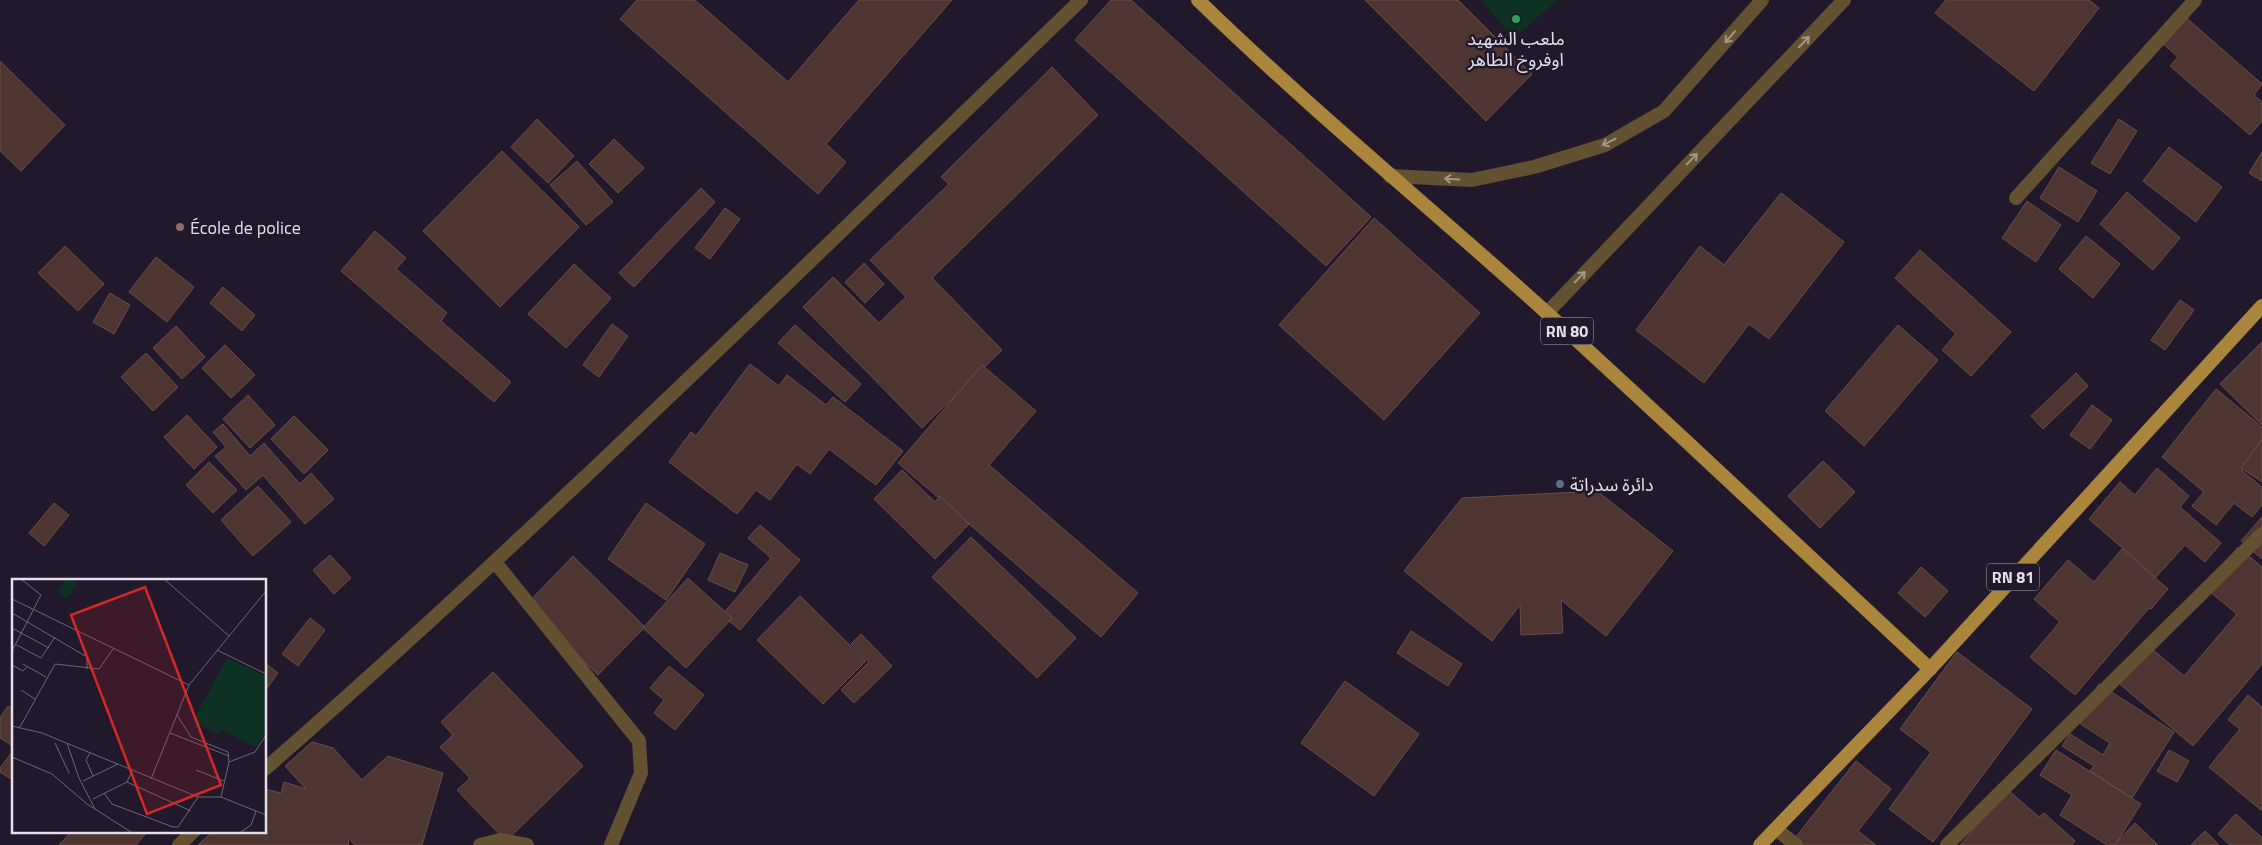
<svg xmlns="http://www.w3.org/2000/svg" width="2262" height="845" font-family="'Titillium Web','Noto Sans Arabic',sans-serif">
<rect width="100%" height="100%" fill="#21182b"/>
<!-- green -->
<path fill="#0d3123" d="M1481 0H1558L1514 38Z"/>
<!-- building -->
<g fill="#4f3532" stroke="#694e4a">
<path d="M637 0H695L788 82 859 0H952L826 144 846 162 818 194 620 19Z"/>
<path d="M1111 0H1131L1371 217 1326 266 1075 40Z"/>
<path d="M1365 0H1458L1532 74 1486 121Z"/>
<path d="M1946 0H2089L2099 8 2034 91 1935 13Z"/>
<path d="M2183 15 2262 84 2254 95 2262 102V121L2250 135 2170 66 2178 57 2160 41Z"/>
<path d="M0 61 65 125 21 171 0 151Z"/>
<path d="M1052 67 1098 115 932 278 1002 350 922 428 803 307 833 277 879 323 906 297 870 260 949 184 941 177Z"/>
<path d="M537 119 574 156 548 183 511 147Z"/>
<path d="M2119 119 2137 131 2110 174 2091 163Z"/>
<path d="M614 139 644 168 618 193 589 164Z"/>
<path d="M2169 147 2222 187 2196 222 2143 181Z"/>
<path d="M502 151 579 227 500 307 423 231Z"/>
<path d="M2262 152V181L2249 173Z"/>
<path d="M577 161 613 202 586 225 550 185Z"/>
<path d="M2059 167 2097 191 2078 222 2040 198Z"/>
<path d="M701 188 715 202 634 287 619 273Z"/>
<path d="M2127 192 2180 238 2153 270 2100 224Z"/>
<path d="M1781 193 1844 242 1769 339 1749 324 1704 383 1636 330 1700 246 1724 265Z"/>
<path d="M2027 201 2061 225 2036 262 2002 238Z"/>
<path d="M725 208 740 219 710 259 695 248Z"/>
<path d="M1374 218 1480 313 1384 420 1279 325Z"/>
<path d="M375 231 406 258 396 269 447 313 441 321 511 382 494 402 341 271Z"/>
<path d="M2086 236 2120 264 2093 298 2059 269Z"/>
<path d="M65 246 104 284 78 311 38 273Z"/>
<path d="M1920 250 2011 332 1971 376 1942 350 1956 334 1895 278Z"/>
<path d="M156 257 194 287 167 322 129 292Z"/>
<path d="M864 263 884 284 865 303 845 282Z"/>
<path d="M574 264 611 298 566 348 528 314Z"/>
<path d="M223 287 255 315 242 331 210 303Z"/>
<path d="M110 293 130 305 114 334 93 322Z"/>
<path d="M2180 300 2194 310 2165 350 2151 340Z"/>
<path d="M612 324 628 336 599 377 583 365Z"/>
<path d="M795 325 861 384 845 402 778 343Z"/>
<path d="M1898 325 1938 360 1864 446 1825 411Z"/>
<path d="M176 326 205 357 182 379 153 348Z"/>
<path d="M2262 342V425L2220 384Z"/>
<path d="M225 345 255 375 231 398 202 368Z"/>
<path d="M146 353 178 387 153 411 121 377Z"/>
<path d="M750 364 779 386 787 375 826 405 833 397 903 451 876 485 829 449 810 474 797 464 770 500 756 490 737 514 669 462 691 432 696 436Z"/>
<path d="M982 365 1036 411 989 465 1138 593 1101 637 898 463Z"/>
<path d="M2076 373 2088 386 2043 429 2031 416Z"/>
<path d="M2216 389 2262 427V447L2242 471 2262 487V505L2252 517 2234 503 2216 525 2192 506 2204 492 2162 457Z"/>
<path d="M248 395 275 425 250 448 223 419Z"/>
<path d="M2092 405 2112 420 2090 449 2070 435Z"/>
<path d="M187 415 217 447 194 469 164 437Z"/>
<path d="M294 416 328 450 304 474 271 439Z"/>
<path d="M223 424 250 456 264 443 300 484 311 473 334 499 305 524 263 475 246 490 215 456 226 447 213 432Z"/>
<path d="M2262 439V482L2241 468Z"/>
<path d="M1823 461 1855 492 1820 528 1788 496Z"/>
<path d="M209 462 237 490 213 513 186 485Z"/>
<path d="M2157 468 2189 496 2180 507 2221 543 2205 562 2185 545 2156 577 2089 519 2120 482 2135 495Z"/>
<path d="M902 470 935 502 940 496 969 524 935 559 874 499Z"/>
<path d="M258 486 291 522 253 556 221 520Z"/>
<path d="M1597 491 1673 551 1606 636 1561 600 1563 633 1521 635 1520 605 1492 641 1404 571 1462 498Z"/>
<path d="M54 503 69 515 44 546 29 533Z"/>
<path d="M646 503 705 544 666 600 608 559Z"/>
<path d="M2262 517V559L2241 541Z"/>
<path d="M760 525 800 560 740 630 722 615 771 558 748 538Z"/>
<path d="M971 537 1076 638 1037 678 932 577Z"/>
<path d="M2238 547 2262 567V664L2193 746 2115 680 2146 644 2184 676 2237 614 2204 587Z"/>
<path d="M2122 549 2168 589 2151 609 2149 608 2075 695 2030 657 2060 622 2034 599 2068 560 2094 582Z"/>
<path d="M720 553 748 565 735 592 708 580Z"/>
<path d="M330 555 351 578 334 594 313 570Z"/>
<path d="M573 556 645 627 598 675 526 605Z"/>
<path d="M1921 567 1948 591 1925 617 1898 593Z"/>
<path d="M688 578 732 618 686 668 643 628Z"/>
<path d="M800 596 866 661 823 704 757 640Z"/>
<path d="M310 618 325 630 298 666 282 654Z"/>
<path d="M1411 631 1462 664 1448 686 1397 653Z"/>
<path d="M861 634 892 666 854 703 841 690 869 662 851 644Z"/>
<path d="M1957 652 2032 709 1933 842 1889 809 1931 752 1900 729Z"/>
<path d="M265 663 278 673 265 691Z"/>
<path d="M669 666 704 695 675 730 654 713 664 700 650 688Z"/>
<path d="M493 672 583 766 506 841 457 790 470 778 440 747 453 735 441 722Z"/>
<path d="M1345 681 1419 734 1374 796 1301 743Z"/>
<path d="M2099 684 2174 732 2132 798 2090 771 2094 766 2062 746 2070 734 2103 755 2110 743 2076 721Z"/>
<path d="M2248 695 2262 707V811L2209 767 2240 729 2228 720Z"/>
<path d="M8 706 14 710V747L0 738V718Z"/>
<path d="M312 742 333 748 362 780 388 756 443 773 422 845H355L349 839 348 845H198L213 831H265V789L281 793 284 782 306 789 285 766Z"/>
<path d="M14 749V781L0 772V768Z"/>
<path d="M2056 750 2141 804 2115 845H2107L2060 815 2072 795 2040 775Z"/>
<path d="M2169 750 2189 761 2177 782 2157 771Z"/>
<path d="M1856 761 1891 789 1858 831 1876 845H1803L1795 838Z"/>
<path d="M2008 790 2039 817 2044 813 2075 841 2072 845H1960Z"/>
<path d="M2236 814 2262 838V845H2230L2218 834Z"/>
<path d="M2135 823 2158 845H2114Z"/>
<path d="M72 831H148L136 845H59Z"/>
<path d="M2205 831 2219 845H2191Z"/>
</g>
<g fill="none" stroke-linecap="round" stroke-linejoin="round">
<!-- minor -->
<g stroke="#635131" stroke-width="14">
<path d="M1390 176 1472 180 1534 167 1605 145 1664 111 1762 0"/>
<path d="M2016 198 2195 0"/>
<path d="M1547 313 1844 0"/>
<path d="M495 562 639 741 641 773 611 845"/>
<path d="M265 769C546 523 811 259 1081 0"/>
<path d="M1776 829 1796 845"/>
<path d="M179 845 194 831"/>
<path d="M480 845 500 840 527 845"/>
<path d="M1947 845 2262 534"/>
</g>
<!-- primary -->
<g stroke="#aa853c" stroke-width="14">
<path d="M1198 0C1310 109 1431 208 1547 313 1676 430 1802 550 1930 669"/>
<path d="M1760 845 1930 669 2262 306"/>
</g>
</g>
<!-- one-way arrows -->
<defs><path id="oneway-shaft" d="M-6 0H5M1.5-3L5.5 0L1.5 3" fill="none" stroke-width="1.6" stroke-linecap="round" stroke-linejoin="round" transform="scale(1.25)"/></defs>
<g stroke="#a4988e">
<use href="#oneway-shaft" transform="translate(1730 37) rotate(131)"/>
<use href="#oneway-shaft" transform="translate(1804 42) rotate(-46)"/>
<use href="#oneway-shaft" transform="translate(1609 142) rotate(153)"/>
<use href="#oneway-shaft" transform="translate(1692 159) rotate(-46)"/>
<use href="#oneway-shaft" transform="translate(1452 179) rotate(-177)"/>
<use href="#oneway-shaft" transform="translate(1580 277) rotate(-46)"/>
</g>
<!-- markers -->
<circle fill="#2e9e5b" stroke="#21182b" stroke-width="2" cx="1516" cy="19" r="5"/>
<circle fill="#8d6e63" stroke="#21182b" stroke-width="2" cx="180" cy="227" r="5"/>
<circle fill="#5c6f8a" stroke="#21182b" stroke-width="2" cx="1560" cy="484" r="5"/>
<g text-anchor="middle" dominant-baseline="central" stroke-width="5" stroke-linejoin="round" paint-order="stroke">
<!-- shield labels -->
<g fill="#21182b" stroke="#aaa3b2" stroke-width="1">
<rect x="1541" y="317.5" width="52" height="27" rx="4"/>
<rect x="1987" y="563.5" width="52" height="27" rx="4"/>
</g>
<g font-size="16" font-weight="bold" fill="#e5dfec">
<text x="1567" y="331">RN 80</text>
<text x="2013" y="577">RN 81</text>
</g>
<!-- poi labels -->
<g font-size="18" fill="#e5dfec" stroke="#21182b" text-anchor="start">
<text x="1516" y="38" text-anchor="middle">ملعب الشهيد<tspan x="1516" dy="21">اوفروخ الطاهر</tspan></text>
<text x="190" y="227">École de police</text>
<text x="1570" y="484">دائرة سدراتة</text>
</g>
</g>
<!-- overview -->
<g transform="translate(12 579)">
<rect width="254" height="254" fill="#21182b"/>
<path d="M55 0 66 4 54 20 46 13ZM215 79 254 97V152L245 168 208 151 206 155 181 142Z" fill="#0d3123"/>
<path fill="none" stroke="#6f6878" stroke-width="1" d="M152 0 217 57M0 20 177 106M0 34 75 78V90M0 49 37 69M3 65 29 79 43 58M205 71 254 95M0 72 29 16 9 0M11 85 34 98M0 86 11 92 15 88M9 111 23 120M165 136 179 158 216 173 217 183 209 218M0 147 30 154 186 218H209L254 236M8 148 43 85 87 90 101 70M158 154 217 177M43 164 57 194M55 164 67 199 83 230M78 174 74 181 81 197M0 178 40 195 75 225 119 253M217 183 243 173 254 156M184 191 212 202M139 200 177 106 254 12M71 202 106 185M115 203 179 232M92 214 100 225 161 248H166L186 218M81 220 115 203 120 192M229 253 239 246 244 232"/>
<path fill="#d62828" fill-opacity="0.15" stroke="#d62828" stroke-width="2.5" d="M133 8 209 206 135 235 59 36Z"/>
<rect width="254" height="254" fill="none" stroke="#e5dfec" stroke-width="2.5"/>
</g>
</svg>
